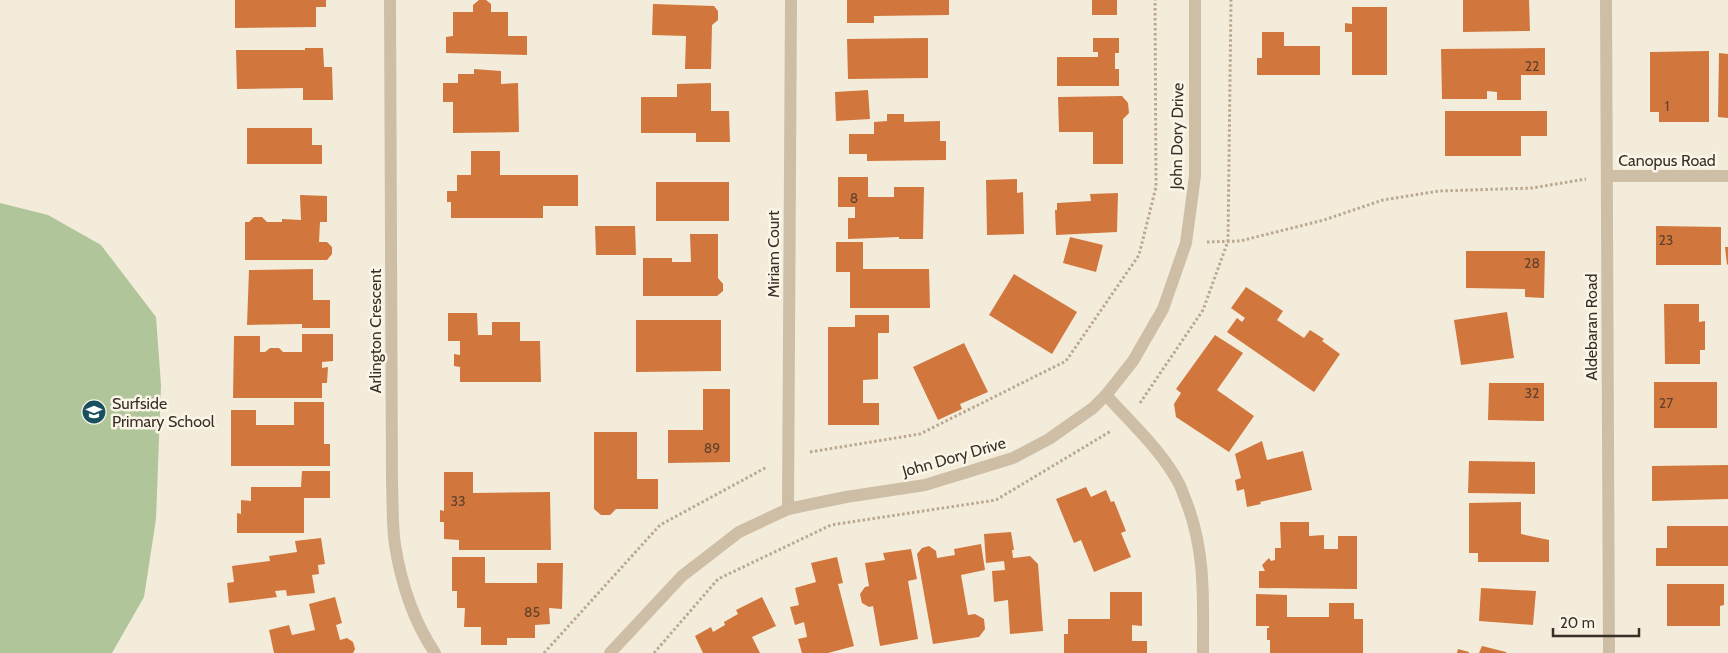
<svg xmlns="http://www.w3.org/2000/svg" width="1728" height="653" font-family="Cabin,sans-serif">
<rect width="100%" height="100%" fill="#f4ecdb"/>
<!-- green -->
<path fill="#b0c599" d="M0 203 48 215 101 245 156 317 161 385 156 519 144 597 112 653H0Z"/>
<!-- building -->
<g fill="#d1763c">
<path d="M235 0H326V7H316V27L235 28Z"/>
<path d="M479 0H486L491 4V12H508V36H527V55L446 53V37L453 36V12H473V5Z"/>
<path d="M847 0H949V15L874 16V23H847Z"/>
<rect x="1092" y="0" width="25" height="15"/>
<path d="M1463 0H1529L1530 31 1463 32Z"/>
<path d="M653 4 714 6 718 11V20L712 25 711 69H685L686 36 652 35Z"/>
<path d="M1352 7H1387V75H1352V32H1345V23L1352 24Z"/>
<path d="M1262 32H1284V46H1320V75H1257V58H1262Z"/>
<path d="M928 38V78L848 79 847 39Z"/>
<path d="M1093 38H1119V53H1115V69H1119V86H1057V57H1098V52H1093Z"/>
<path d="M305 48H323L324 67H332L333 100H303V88L237 89 236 50H305Z"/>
<path d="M1545 48V75H1521V100H1497V92L1487 91V99H1442L1441 49Z"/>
<path d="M1709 51V122H1659V112H1650V52Z"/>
<path d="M1719 53 1728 54V118L1718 117Z"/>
<path d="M474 69 501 71V84L518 83 519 132 453 133V102H443V83H458V74H474Z"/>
<path d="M711 83V111H729L730 142H696V133H641V97H677V84Z"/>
<path d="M868 90 870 119 836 121 835 92Z"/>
<path d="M1122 96 1128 103 1129 113 1123 119V164H1093V132H1059L1058 97Z"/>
<path d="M1445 111H1547V136H1521V156H1445Z"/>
<path d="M887 114H904V122L940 121V141H946V160L867 161V154H849V134H874V122L887 121Z"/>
<path d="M247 128H312V145H322V164H247Z"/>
<path d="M471 151H500V175H578V206H543V218H451V202H447V191H457V175H471Z"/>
<path d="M838 177H868V197H894V187H924L923 239H899V237L848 239V218H855V207H838Z"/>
<path d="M1017 179V193L1023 192 1024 234 987 235 986 180Z"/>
<rect x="656" y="182" width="73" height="39"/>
<path d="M1118 193 1117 232 1056 235 1055 210H1057V203L1091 201 1090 194Z"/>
<path d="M300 195 327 196V222H320L319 242H327L332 247V254L327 260H245V222H249L254 217H262L267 222H282V219L301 220Z"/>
<path d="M595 226H635L636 255H596Z"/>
<path d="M1656 226 1721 227V265H1656Z"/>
<path d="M690 234H718V278L723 284V291L717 296H643V258H672V262H691Z"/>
<path d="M1070 237 1103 245 1096 272 1063 263Z"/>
<path d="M836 242H863V269H929L930 308H850V272H836Z"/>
<path d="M1725 247H1728V264L1727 265Z"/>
<path d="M1466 251H1545L1544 298 1525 297V289L1466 288Z"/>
<path d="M313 269V300H330V328H302V324L247 325 249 270Z"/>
<path d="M1014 274 1077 312 1052 354 989 315Z"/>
<path d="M1246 287 1283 311 1277 320 1304 338 1310 330 1324 339 1322 341 1340 354 1314 392 1227 332 1237 318 1242 322 1245 318 1231 308Z"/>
<path d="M1664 304H1699V322L1705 321V350H1700V364H1665Z"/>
<path d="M1507 312 1514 358 1461 365 1454 320Z"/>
<path d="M448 313H477L478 335H492V322H520V341H540L541 382H460V367L454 366V354L460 355V341H448Z"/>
<path d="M855 315H889V333H878V379L863 380V403H879V425H828V327H855Z"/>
<path d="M636 320H721V371L636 372Z"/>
<path d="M302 334H333V361L322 362V368L328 367 327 383H322V398H233L234 336H260V352H265L270 348H279L283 352H302Z"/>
<path d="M1215 335 1243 353 1217 390 1254 416 1229 452 1176 417 1174 404 1181 393 1176 389Z"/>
<path d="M964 343 988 392 960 404 962 409 938 420 913 367Z"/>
<rect x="1654" y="382" width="63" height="46"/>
<path d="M1489 383H1544V421L1488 420Z"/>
<path d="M703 389H730V462L668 463V430H703Z"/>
<path d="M294 402H324V444H330V466H231V410H256V425H294Z"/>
<path d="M594 432H637V479H658V509H616L610 515H601L594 509Z"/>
<path d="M1262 441 1267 460 1303 451 1312 490 1260 502 1261 504 1247 507 1244 489 1237 491 1235 480 1241 478 1235 454Z"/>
<path d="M1469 461 1535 462V494L1468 493Z"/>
<path d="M1728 465V499L1652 501V466Z"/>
<path d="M302 471H330V498H304V533H237V513L241 514V500L251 501V487H301Z"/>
<path d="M444 472H473V493L550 492 551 550H459V540L444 539V522H440V510L444 511Z"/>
<path d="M1086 487 1091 497 1106 490 1111 502 1114 501 1126 531 1121 533 1131 557 1094 572 1081 540 1074 543 1056 499Z"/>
<path d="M1521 502V534L1549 540V562H1478V553H1469V503Z"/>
<path d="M1280 522H1309V536L1324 535V549H1338V536H1357V589L1259 588V571H1265L1262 565 1269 558 1271 561 1275 560V548H1281Z"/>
<path d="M1667 526H1728V566H1656V548H1667Z"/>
<path d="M1011 532 1014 550H1012L1013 558 1030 556 1038 564 1043 631 1010 634 1008 600 994 602 992 571 1005 570 1004 561 986 563 984 534Z"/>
<path d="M321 538 325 564 318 565 319 574 312 575 315 593 287 596 286 590 275 591 277 597 229 603 227 583 234 582 232 566 270 561 269 556 297 552 295 541Z"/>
<path d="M981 544 985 570 961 575 968 615 975 614 984 619 985 629 979 637 933 644 917 554 922 548 929 546 936 551 937 558 955 555 954 549Z"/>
<path d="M911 549 917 579 908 581 918 639 880 646 873 606 869 607 862 603 860 594 865 587 869 586 865 563 885 560 883 553Z"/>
<path d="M452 557H485V583H537V563H563L562 609 549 608 550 624 535 625V638H507V645H481V627H464L465 608H457V591H452Z"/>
<path d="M837 557 843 583 838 584 854 646 828 653H802L798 639 807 637 804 622 795 625 790 607 799 605 795 588 816 582 811 563Z"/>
<path d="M1667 584H1724V605L1720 606V626H1667Z"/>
<path d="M1481 588 1536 591 1533 625 1479 621Z"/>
<path d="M1110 592H1142V626L1132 625V641H1147V653H1064V634H1068V619H1110Z"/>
<path d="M1256 594 1287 595V617H1329V603H1354V619H1363V653H1270V640H1267V628H1269V626H1256Z"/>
<path d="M335 597 342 623 336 625 340 640 347 638 353 642 355 649 353 653H274L269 630 289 625 292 635 315 630 309 604Z"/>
<path d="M762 597 776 626 752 637 760 653H703L695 636 711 627 713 632 725 625 724 622 738 614 736 610Z"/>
<path d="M1482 646 1506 652V653H1479Z"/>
<path d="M1458 649 1469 652V653H1457Z"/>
</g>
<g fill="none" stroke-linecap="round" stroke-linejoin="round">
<!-- path -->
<g stroke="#baa890" stroke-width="3" stroke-dasharray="2.5 2.5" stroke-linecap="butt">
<path d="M1207 242 1240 241 1324 220 1383 200 1439 191 1532 188 1586 179"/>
<path d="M1140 403 1203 310 1228 241 1231 0"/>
<path d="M810 452 920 434 1066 361 1139 255 1156 187 1155 0"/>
<path d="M544 653 660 525 767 467"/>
<path d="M654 653 718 579 831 525 996 500 1111 431"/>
</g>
<!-- minor -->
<g stroke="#cebea6" stroke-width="12">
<path d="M390 0 392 484C393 504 392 525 395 545 401 582 414 622 435 653"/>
<path d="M1606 0 1609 653"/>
<path d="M1607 176H1728"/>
<path d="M1106 395C1130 422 1159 448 1177 480 1181 486 1183 494 1186 501 1206 552 1203 600 1203 653"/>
<path d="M788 509 791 0"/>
</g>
<!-- tertiary -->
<path stroke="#cebea6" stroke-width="12" d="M610 653 682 576 739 532 788 509 846 497 925 485 1013 458 1049 439 1093 408 1106 395 1133 361 1163 309 1186 243 1195 176V0"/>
</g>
<!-- icons -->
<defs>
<symbol id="school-disc" viewBox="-11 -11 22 22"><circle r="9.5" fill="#19505e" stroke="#fbf5e8"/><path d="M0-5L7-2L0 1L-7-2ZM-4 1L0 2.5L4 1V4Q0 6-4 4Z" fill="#fff"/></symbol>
</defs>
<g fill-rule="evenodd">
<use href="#school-disc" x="80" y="398" width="28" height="28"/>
</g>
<g text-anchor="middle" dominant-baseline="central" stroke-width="5" stroke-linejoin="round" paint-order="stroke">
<!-- number labels -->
<g font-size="14" fill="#5f412c">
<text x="1532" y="66">22</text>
<text x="1667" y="106">1</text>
<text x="854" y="198">8</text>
<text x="1666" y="240">23</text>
<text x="1532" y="263">28</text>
<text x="1532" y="393">32</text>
<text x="1666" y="403">27</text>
<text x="712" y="448">89</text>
<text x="458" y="501">33</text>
<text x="532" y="612">85</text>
</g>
<!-- street labels -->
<g font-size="16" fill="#392f27" stroke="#fbf5e8">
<text transform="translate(1177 136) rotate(-89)">John Dory Drive</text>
<text x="1667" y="160">Canopus Road</text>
<text transform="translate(773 254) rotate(-90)">Miriam Court</text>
<text transform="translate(1591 327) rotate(-90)">Aldebaran Road</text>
<text transform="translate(375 331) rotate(-90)">Arlington Crescent</text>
<text transform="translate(954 457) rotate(-16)">John Dory Drive</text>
</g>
<!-- poi labels -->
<g font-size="16" fill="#392f27" stroke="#fbf5e8" text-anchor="start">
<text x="112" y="403">Surfside<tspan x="112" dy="18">Primary School</tspan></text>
</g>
</g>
<!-- scale -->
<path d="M1553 628v8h86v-8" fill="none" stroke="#392f27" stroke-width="2.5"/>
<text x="1560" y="628" font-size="15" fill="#392f27" stroke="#fbf5e8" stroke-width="4" paint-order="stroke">20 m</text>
</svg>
